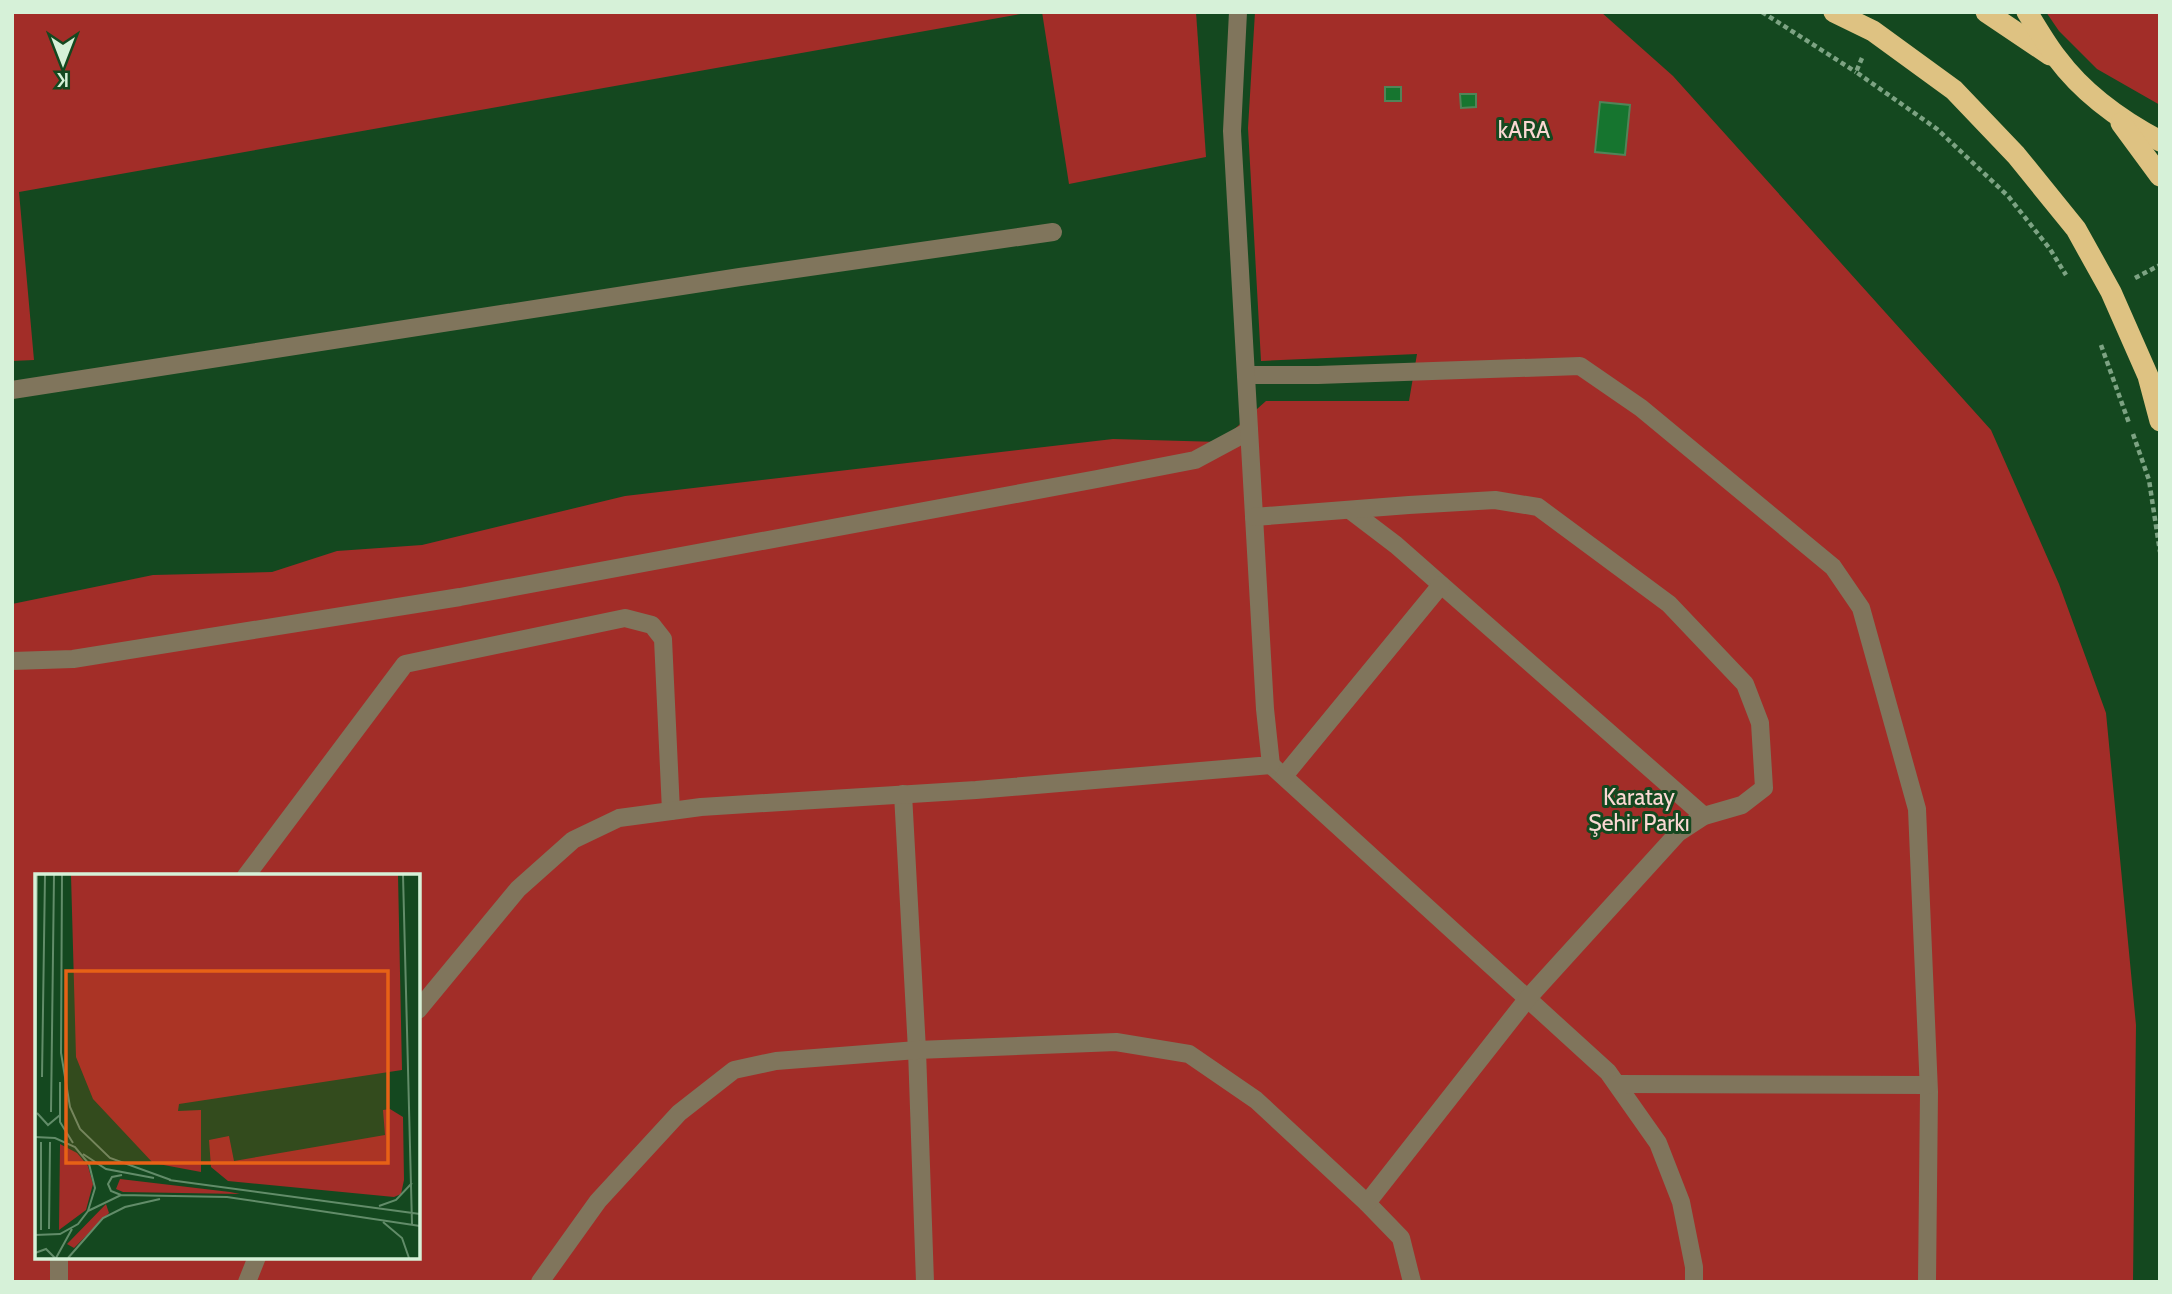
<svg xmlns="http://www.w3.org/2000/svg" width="2172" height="1294" font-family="Cabin,sans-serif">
<rect width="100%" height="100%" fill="#14481f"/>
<!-- green -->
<g fill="#a22d28" fill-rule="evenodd">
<path d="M12 12H1032L19 192 34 360 12 361Z"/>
<path d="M1042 12H1196L1206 157 1069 184Z"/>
<path d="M1255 12H1601L1673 76 1991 430 2059 584 2106 713 2136 1025 2133 1282H12V604L153 575 272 572 337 551 422 545 625 496 1113 439 1220 442 1266 401H1409L1417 354 1261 361 1248 128ZM37 876H418V1257H37Z"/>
<path d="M2046 12H2160V105L2097 69 2059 31Z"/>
</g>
<!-- building -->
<g fill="#16752f" stroke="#518458" stroke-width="2">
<rect x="1385" y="87" width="16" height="14"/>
<path d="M1460 94H1476V107L1461 108Z"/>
<path d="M1600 102 1630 105 1625 155 1595 152Z"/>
</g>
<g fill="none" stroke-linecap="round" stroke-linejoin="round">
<!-- path -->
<g stroke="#7da383" stroke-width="4.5" stroke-dasharray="5 3.5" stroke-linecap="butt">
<path d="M1762 12 1856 72"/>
<path d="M1862 58 1856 72 1937 129 2008 196 2050 249 2066 275"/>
<path d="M2135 278 2160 265"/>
<path d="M2101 345 2129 423"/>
<path d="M2133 434 2149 480 2160 552"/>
</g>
<!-- minor -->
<g stroke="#80755c" stroke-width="18">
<path d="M1246 375H1318L1580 366 1641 408 1833 567 1861 608 1917 809 1929 1092 1927 1282"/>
<path d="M12 390 740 277 1053 232"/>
<path d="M1350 510 1396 545 1704 816"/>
<path d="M12 661 73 659 460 597 1097 479 1195 460 1249 431"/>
<path d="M1271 765 1608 1072 1658 1143 1681 1202 1694 1267V1282"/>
<path d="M1284 776 1441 585"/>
<path d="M903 794 917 1050 925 1282"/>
<path d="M246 876 405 664 625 618 652 625 663 639 671 811"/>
<path d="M418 1010 518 889 573 840 619 818 701 807 976 790 1271 765 1265 709 1232 131 1238 12"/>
<path d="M1617 1084 1928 1085"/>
<path d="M1367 1203 1401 1238 1412 1282"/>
<path d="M59 1282V1257"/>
<path d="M247 1282 257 1257"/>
<path d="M540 1282 598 1201 679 1113 734 1070 776 1061 917 1050 1116 1042 1189 1054 1256 1100 1367 1203 1528 998 1678 833 1704 816 1742 805 1764 788 1760 723 1745 684 1669 604 1538 507 1495 500 1409 505 1254 517"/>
</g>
<!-- highway -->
<g stroke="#dec282" stroke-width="21">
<path d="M1834 12 1873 31 1954 90 2016 155 2076 229 2111 292 2148 376 2160 421"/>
<path d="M1986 12 2050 55"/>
<path d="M2027 12C2037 28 2046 44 2057 58 2083 93 2122 121 2160 141"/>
<path d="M2121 123 2160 176"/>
</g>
</g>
<g text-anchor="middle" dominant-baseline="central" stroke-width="6" stroke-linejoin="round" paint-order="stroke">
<!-- park labels -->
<g font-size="23" fill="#fbd8d3" stroke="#14481f">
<text x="1524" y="130">kARA</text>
<text x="1639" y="797">Karatay<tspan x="1639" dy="26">Şehir Parkı</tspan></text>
</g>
</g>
<!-- overview -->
<g transform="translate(35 874)">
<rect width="385" height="385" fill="#14481f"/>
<path d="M36 1H363L367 196 144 230 143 237 166 236V298L118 289 58 225 41 183ZM355 235 368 243 369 306 366 320 359 323 193 307 176 293 174 266 194 262 199 287 350 261 348 236ZM25 270 42 279 53 292 58 310 51 336 24 356ZM85 305 195 318 205 320 88 318 81 315ZM71 330 74 339 39 374 32 370Z" fill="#a22d28"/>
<path fill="none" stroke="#628c69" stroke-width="2" d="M27 1 26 179 35 233 45 255 75 284 136 306M368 1 377 350M384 1 385 96M7 203 10 1M25 208V248L38 269M16 238 19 1M2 239 13 251 25 241M0 246 2 1M0 263 20 264 40 273 54 290 60 314 53 337 43 350 25 360 0 361M48 280 71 295 119 304M134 306 385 340M86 321 76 317 73 310 77 303 87 301M344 332 361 326 377 309M53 337 86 321 192 323 385 352M348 348 367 364 374 384M14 355 15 268M6 356V268M0 379 11 375 20 384M21 384 37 355M33 384 68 344 90 333 125 325"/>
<path fill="#e76116" fill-opacity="0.15" stroke="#e76116" stroke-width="3.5" d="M31 97H353V289H31Z"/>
<rect width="385" height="385" fill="none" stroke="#d6f1d8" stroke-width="3.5"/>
</g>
<!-- border -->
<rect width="2172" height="1294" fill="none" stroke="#d6f1d8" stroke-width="28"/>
<!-- north arrow -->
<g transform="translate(63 63) rotate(180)" stroke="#14481f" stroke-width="5" paint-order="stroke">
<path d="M0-5L12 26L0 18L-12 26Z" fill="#d6f1d8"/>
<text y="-10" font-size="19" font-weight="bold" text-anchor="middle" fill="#d6f1d8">K</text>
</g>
</svg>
